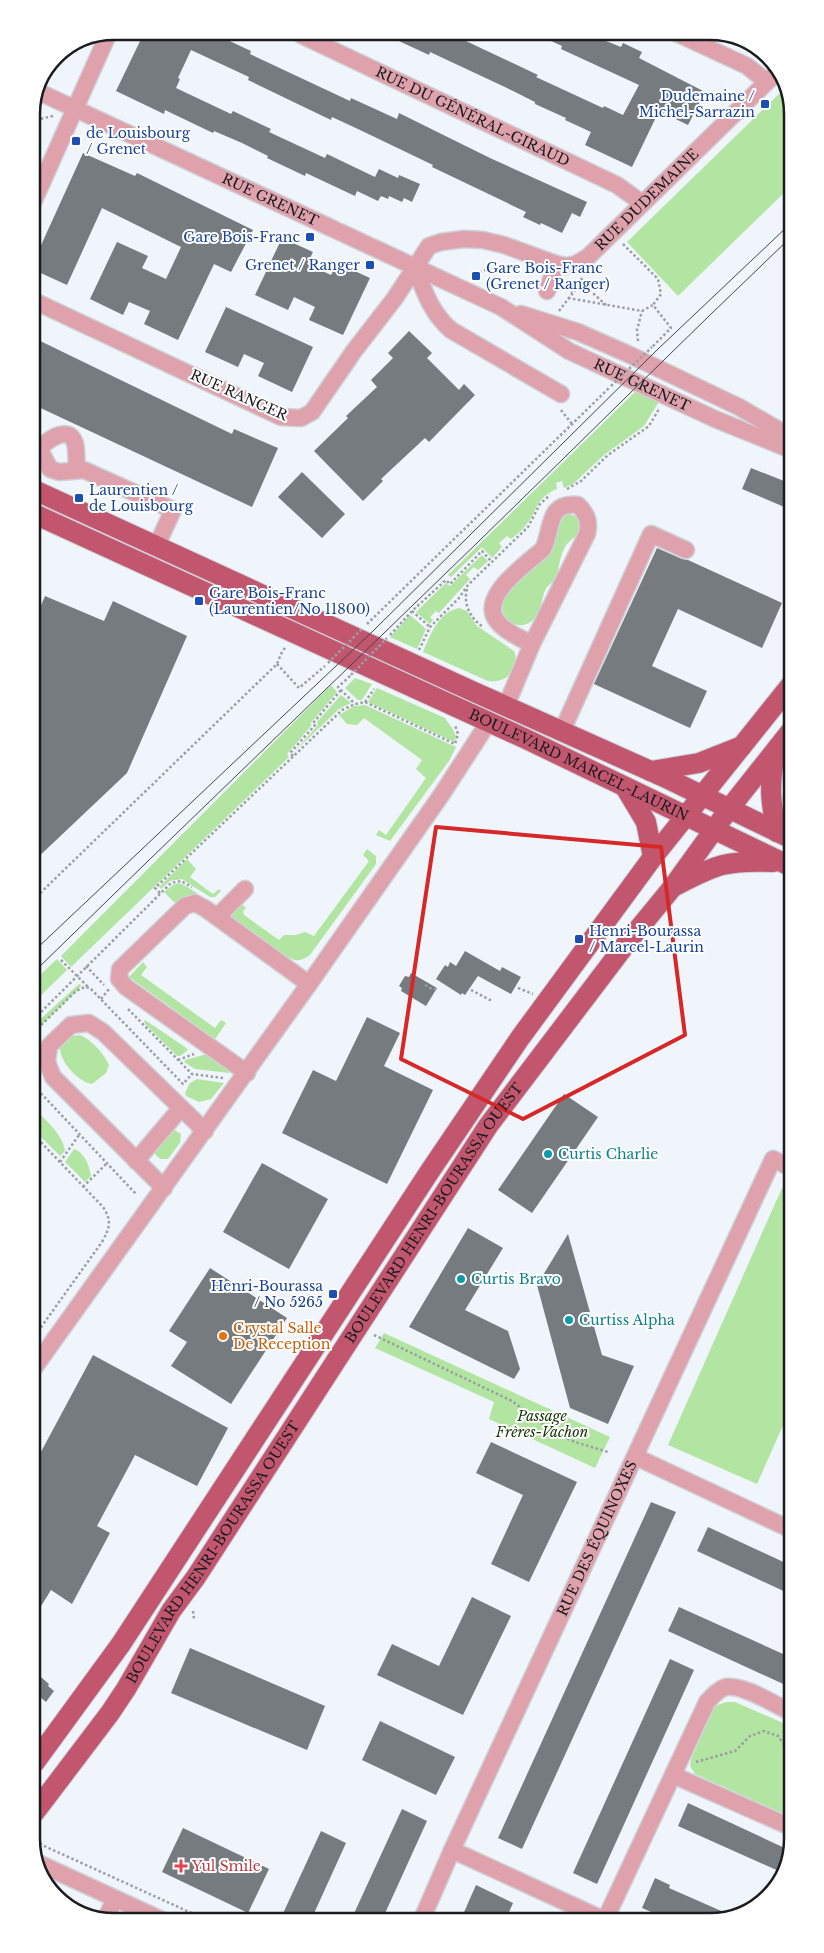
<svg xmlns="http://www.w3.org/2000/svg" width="824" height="1953" font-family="'Libre Baskerville',serif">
<rect width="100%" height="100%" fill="#f0f5fb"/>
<!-- green -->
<g fill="#b2e4a2">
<path d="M787 86 789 188 678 296 627 242Z"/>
<path d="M638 389 660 400 644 426 604 455 573 484 564 488 562 481 556 483 557 489C536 497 538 510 526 525 522 530 516 535 511 539L507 536 499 543 502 547 492 558 482 547 451 577 448 575Z"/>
<path d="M568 513 577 517C579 521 581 524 580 528 578 538 573 537 568 543 561 549 558 571 556 581 539 586 545 605 536 617 520 636 495 619 504 595L561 515Z"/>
<path d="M482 555 488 561 478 570 474 567 466 575 470 579 439 613 436 611 430 617 433 620 430 624 416 612 446 583 450 586Z"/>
<path d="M459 608 467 611 477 626 514 651C521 669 506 684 488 681L423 652C430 635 439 612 459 608Z"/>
<path d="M410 615 426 629 417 649 390 637Z"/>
<path d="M355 678 372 684 362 700H358L345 688Z"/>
<path d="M331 685 337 692 310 724 312 725 287 754 289 757 71 967 61 956Z"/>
<path d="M377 688 445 718 454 731 456 737 454 742 368 702Z"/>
<path d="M341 695 351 703 339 709 294 752 318 725 317 722Z"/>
<path d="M365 705 456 747 449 761 390 841 376 835 379 830 386 835 426 778 416 769 422 760 364 718 357 725 347 724 339 715 354 706Z"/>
<path d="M367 849 376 856V864L310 955C306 958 301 961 295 960 286 959 237 924 231 916L230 913 240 903 246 908 243 911 244 915 279 940 284 935H296L305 932 314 936 369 861 363 855Z"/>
<path d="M187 859 196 869 190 877 213 894 219 889 221 891 215 897H210L182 879 170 881 161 889 159 887Z"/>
<path d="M179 883 186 886 198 894 186 896 175 903 164 892 173 885Z"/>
<path d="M57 959 67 970 36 1000 34 997 33 982Z"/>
<path d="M143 962 147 967 141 975 215 1028 221 1020 226 1023 215 1039 129 977Z"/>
<path d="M79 984 81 985 80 988 34 1032V1025Z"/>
<path d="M145 1020 185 1047 188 1050 180 1056H177L145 1024 144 1021Z"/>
<path d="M80 1035C92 1040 104 1054 109 1065L106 1073 92 1084C79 1083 58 1060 60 1046L71 1036Z"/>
<path d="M207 1054 229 1069V1073L195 1069 184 1062 185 1060Z"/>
<path d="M197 1079 224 1083 211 1099 199 1102 186 1096 185 1093 190 1083Z"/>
<path d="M34 1111C45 1116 64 1138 65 1151L60 1156 34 1130Z"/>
<path d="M173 1129 181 1134 180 1143 168 1159H160L153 1152Z"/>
<path d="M74 1149C85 1153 89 1165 91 1176L85 1182 65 1162Z"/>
<path d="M782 1188 791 1192 792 1405 757 1484 668 1445Z"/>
<path d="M384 1333 610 1437 595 1468 489 1419 494 1402 375 1348Z"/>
<path d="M726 1702H735L792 1727 793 1818 695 1774 690 1766 691 1759 715 1706Z"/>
</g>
<!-- building -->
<g fill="#767b80">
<path d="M534 33H586L621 47 623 43 642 52 639 58 705 92 688 125 659 111 632 167 585 145 591 132 565 120 566 118 535 104V102L507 88 430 52 429 55 386 35 451 34 538 75 536 77 603 108 604 106 623 115 639 85 561 49 562 46Z"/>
<path d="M219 36 251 51 250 54 350 101 351 98 397 119 399 113 490 158 587 202 580 217 572 213 562 233 541 223 540 225 523 217 526 212 432 167 433 165 360 130 332 117 331 120 248 80 249 77 191 50 178 78 180 79 176 88 231 114 233 111 271 129 269 132 325 158 327 154 375 177 379 169 398 178 399 175 420 184 412 202 404 198 402 202 389 196 388 199 381 196 378 201 357 191 355 196 306 173 305 176 267 158 268 156 242 143 214 131 213 133 165 110 164 114 116 91 142 37Z"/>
<path d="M83 153 135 176 137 173 253 230 231 272 214 264 178 340 144 324 150 311 129 302 123 315 90 299 117 242 148 256 142 268 166 279 181 247 102 208 67 285 32 269V265Z"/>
<path d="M282 238 313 252 307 264 331 275 337 263 370 278 343 335 309 320 315 307 294 297 288 310 255 295Z"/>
<path d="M226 307 313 347 292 392 258 376 264 363 244 354 238 367 205 352Z"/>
<path d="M409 331 432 353 427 358 459 390 464 384 475 395 429 442 425 438 381 479 383 481 363 501 314 451 348 418 346 416 377 387 371 380 393 358 388 353Z"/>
<path d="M32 337 232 434 234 429 278 448 252 507 32 404Z"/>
<path d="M751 468 789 483V509L742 489Z"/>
<path d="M302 472 345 514 322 538 278 497Z"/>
<path d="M657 548 682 559 688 560 782 603 762 648 678 609 652 666 707 691 690 728 594 684Z"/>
<path d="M45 596 104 621 113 601 187 636 127 773 33 862V720L37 711 33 709V624Z"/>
<path d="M465 951 500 971 502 967 521 977 511 994 478 976 465 995 462 993 461 995 436 979 445 965 448 967 450 962 456 966Z"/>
<path d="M411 973 437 988 426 1006 401 991 402 988 399 986 405 976 409 977Z"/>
<path d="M367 1017 400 1033 384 1066 433 1090 387 1184 282 1133 313 1070 336 1081Z"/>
<path d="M564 1094 598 1117 532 1213 498 1190Z"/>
<path d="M262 1163 328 1199 289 1269 223 1232Z"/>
<path d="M468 1228 503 1248 465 1310 508 1331 520 1369 514 1379 409 1327Z"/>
<path d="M568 1234 602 1355 634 1366 608 1424 570 1408 537 1285Z"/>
<path d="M210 1268 287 1318 231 1404 171 1366 187 1342 169 1331Z"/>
<path d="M93 1355 228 1428 197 1486 135 1455 97 1526 110 1533 72 1604 51 1590 35 1616V1463Z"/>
<path d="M491 1442 577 1482 529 1582 491 1564 523 1495 476 1473Z"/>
<path d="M651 1502 676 1512 522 1849 498 1838Z"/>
<path d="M708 1527 792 1566V1595L697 1551Z"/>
<path d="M472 1597 511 1616 463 1715 377 1675 392 1644 439 1666Z"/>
<path d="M679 1607 792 1658V1688L668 1631Z"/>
<path d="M190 1648 325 1706 307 1750 171 1693Z"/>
<path d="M670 1659 694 1670 597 1884 573 1873Z"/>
<path d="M35 1672 49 1684 48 1686 54 1691 46 1702 40 1697 35 1702Z"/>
<path d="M380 1721 455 1757 436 1795 362 1760Z"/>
<path d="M688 1803 789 1850 781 1872 678 1826Z"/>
<path d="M402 1809 427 1821 382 1920H351Z"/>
<path d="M183 1828 269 1869 248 1913 162 1872Z"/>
<path d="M321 1831 346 1843 311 1920H280Z"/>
<path d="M655 1878 670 1885 669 1888 735 1917 665 1918 642 1908Z"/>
<path d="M476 1885 513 1903 506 1919H461Z"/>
</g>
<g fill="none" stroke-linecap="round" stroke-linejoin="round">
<defs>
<g id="minor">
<path d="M674 32 747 66 767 82"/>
<path id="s1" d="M301 35 617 185 642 203"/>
<path id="s2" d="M39 92 501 307 569 351 715 419 789 449"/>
<path d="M32 205 107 37"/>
<path d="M415 267C424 291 431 313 451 330L561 394"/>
<path d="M547 291 556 264"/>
<path id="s3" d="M32 300 281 417 301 418 312 412 354 351 395 298 429 246 441 242 464 239 483 240 504 245 556 264 566 266 576 264 588 257 777 72"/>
<path d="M521 314 578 332 628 354 739 407 789 436"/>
<path d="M32 449 42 454 50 469 59 472 84 470 173 510 157 545"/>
<path d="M38 451C44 442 68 423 75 443 77 451 76 462 77 470"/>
<path d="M506 706 532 644 587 534C590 522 587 514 578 505 546 501 553 530 543 549 527 564 478 596 497 621 504 631 521 639 532 644"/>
<path d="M562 731 651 534 686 550"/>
<path d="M217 917 245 889"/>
<path d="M247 1073 126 987 119 979 120 969 185 906 195 903 206 909 309 984"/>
<path d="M136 1161 181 1108"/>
<path d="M164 1188 53 1077 47 1062 49 1046 71 1025 89 1023 103 1032 205 1131"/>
<path d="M34 1368 309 984 442 794 488 723"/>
<path d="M636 1457 792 1530"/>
<path d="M673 1775 793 1828"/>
<path d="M452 1850 600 1918"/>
<path d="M36 1862 164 1921"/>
<path d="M606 1918 707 1702C712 1697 718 1689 726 1687 743 1684 776 1705 792 1713"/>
<path id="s4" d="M422 1919 452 1850 773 1159 791 1168"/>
<path d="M105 1920 115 1899"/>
</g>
<g id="major">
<path d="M32 489 472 691 664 777 790 838"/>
<path id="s5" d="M32 513 526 739 790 866"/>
<path d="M775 753C769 787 770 799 777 832"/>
<path d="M651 771 699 763 742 746"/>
<path d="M625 787 646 822 653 857"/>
<path d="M677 885C717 864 728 860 773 862"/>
<path d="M35 1762 121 1644 430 1171 520 1038 653 857 790 686"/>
<path id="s6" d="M35 1812 110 1713 126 1689 171 1611 196 1577 488 1126 626 944 672 888 729 809 790 732"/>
</g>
</defs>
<!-- minor casing -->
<use href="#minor" stroke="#ced2d8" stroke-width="19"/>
<!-- major casing -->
<use href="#major" stroke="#ced2d8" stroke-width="22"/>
<!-- path -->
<g stroke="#9b9ea3" stroke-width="2.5" stroke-dasharray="2.5 2.5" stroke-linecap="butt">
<path d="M31 121 53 116"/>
<path d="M623 244 658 279 661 294 653 305"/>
<path d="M476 276C483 266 506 269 517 268"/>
<path d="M581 278 585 286 606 305"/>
<path d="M564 285 572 293"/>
<path d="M568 298 642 311 653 305 671 328 652 347"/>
<path d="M559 311 582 281"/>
<path d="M638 341 637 330 642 311"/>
<path d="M561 410 572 424"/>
<path d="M567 489 581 481 608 455 649 426 659 409"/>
<path d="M467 589C463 604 470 618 483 627"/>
<path d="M412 611 430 627"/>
<path d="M367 624 610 387"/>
<path d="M390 635 412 611 446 580 450 584 482 551 491 561"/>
<path d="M419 650 430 627 459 598 468 585 528 527 540 504 550 495"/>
<path d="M277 664 299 688 325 666"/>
<path d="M350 676 338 687 355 704"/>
<path d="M365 702 374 689"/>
<path d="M293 756 290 753 316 724 314 722 341 690"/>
<path d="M160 893 155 888 342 710 355 704 365 702 455 744 458 734 455 725"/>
<path d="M33 900 277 664 281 654 286 646"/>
<path d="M61 960 88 987"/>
<path d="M86 966 104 985"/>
<path d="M425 985 432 989H437"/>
<path d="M518 988 533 994"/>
<path d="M471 990 492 1001"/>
<path d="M101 999 109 989"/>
<path d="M128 1009 192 1074 223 1078"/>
<path d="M34 1019 167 887 171 883 181 881 192 887"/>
<path d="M34 1032 76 991 85 987 90 988 183 1084 192 1074"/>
<path d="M178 1060 194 1054"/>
<path d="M34 1086 136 1194"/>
<path d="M34 1097 39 1092"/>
<path d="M34 1135 103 1207C112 1221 110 1227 102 1242L34 1337"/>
<path d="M60 1162 79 1135"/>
<path d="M83 1187 107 1163"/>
<path d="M374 1335 512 1401 553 1432 575 1442 608 1452"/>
<path d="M193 1611 194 1619"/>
<path d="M696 1762 735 1751 750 1736 764 1731 778 1736 793 1758"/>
<path d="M36 1840 42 1845 209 1921"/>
</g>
<!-- minor -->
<use href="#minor" stroke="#dfa1ab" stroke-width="16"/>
<!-- major -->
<use href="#major" stroke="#c3566f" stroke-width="20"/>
<!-- tram -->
<g stroke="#43464a" stroke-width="1">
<path d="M33 952 372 632 658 349 789 225"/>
<path d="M33 973C181 828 330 686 478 542 582 441 684 339 789 239"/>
</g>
<!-- path-bridge -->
<g stroke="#9b9ea3" stroke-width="2.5" stroke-dasharray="2.5 2.5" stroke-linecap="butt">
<path d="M611 386 652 347"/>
<path d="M328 663 363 628"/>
<path d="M351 675 387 638"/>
</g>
</g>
<!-- marked area -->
<path fill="none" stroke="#d62828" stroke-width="4" stroke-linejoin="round" d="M436 827 661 847 685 1035 523 1119 401 1059Z"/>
<!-- markers -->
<g fill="#1a4fb4" stroke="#fff" stroke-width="2">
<rect x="760" y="99" width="10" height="10" rx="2.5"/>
<rect x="71" y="136" width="10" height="10" rx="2.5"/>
<rect x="305" y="232" width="10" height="10" rx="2.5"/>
<rect x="365" y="260" width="10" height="10" rx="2.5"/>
<rect x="471" y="271" width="10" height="10" rx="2.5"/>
<rect x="74" y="493" width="10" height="10" rx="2.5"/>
<rect x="194" y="596" width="10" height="10" rx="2.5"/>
<rect x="574" y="934" width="10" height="10" rx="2.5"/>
<rect x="328" y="1289" width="10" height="10" rx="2.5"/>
</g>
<g fill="#0f9aa8" stroke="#fff" stroke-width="2">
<circle cx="548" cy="1154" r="5"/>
<circle cx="461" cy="1279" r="5"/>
<circle cx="569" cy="1320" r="5"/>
</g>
<circle fill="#e8710a" stroke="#fff" stroke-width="2" cx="223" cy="1336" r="5"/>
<path fill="#e0444e" stroke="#fff" stroke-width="2" d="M178.5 1858.5h5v5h5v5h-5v5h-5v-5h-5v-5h5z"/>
<g text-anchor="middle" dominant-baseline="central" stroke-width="4" stroke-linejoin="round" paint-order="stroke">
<!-- transit labels -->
<g font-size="14" fill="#164399" stroke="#fff" text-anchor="start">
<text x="755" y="96" text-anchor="end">Dudemaine /<tspan x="755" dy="16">Michel-Sarrazin</tspan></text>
<text x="86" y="133">de Louisbourg<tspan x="86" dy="16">/ Grenet</tspan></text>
<text x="300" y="237" text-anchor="end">Gare Bois-Franc</text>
<text x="360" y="265" text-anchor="end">Grenet / Ranger</text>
<text x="486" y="268">Gare Bois-Franc<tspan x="486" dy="16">(Grenet / Ranger)</tspan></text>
<text x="89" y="490">Laurentien /<tspan x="89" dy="16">de Louisbourg</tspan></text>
<text x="209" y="593">Gare Bois-Franc<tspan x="209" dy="16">(Laurentien/No 11800)</tspan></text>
<text x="589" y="931">Henri-Bourassa<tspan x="589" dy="16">/ Marcel-Laurin</tspan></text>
<text x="323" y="1286" text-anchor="end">Henri-Bourassa<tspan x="323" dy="16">/ No 5265</tspan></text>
</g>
<!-- street labels -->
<g font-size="14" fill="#1a1c1f" stroke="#fff">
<text stroke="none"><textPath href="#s1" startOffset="190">RUE DU GÉNÉRAL-GIRAUD</textPath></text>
<text stroke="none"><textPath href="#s2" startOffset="255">RUE GRENET</textPath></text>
<text stroke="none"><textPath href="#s3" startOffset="759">RUE DUDEMAINE</textPath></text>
<text stroke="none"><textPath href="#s2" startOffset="671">RUE GRENET</textPath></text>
<text transform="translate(239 395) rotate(24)">RUE RANGER</text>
<text stroke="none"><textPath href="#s5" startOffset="602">BOULEVARD MARCEL-LAURIN</textPath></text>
<text stroke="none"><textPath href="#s6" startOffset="720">BOULEVARD HENRI-BOURASSA OUEST</textPath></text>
<text stroke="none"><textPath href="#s4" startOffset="419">RUE DES ÉQUINOXES</textPath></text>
<text stroke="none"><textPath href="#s6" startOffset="315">BOULEVARD HENRI-BOURASSA OUEST</textPath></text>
</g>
<!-- culture labels -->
<g font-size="14" fill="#0d838f" stroke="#fff" text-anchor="start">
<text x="558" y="1154">Curtis Charlie</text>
<text x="471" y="1279">Curtis Bravo</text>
<text x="579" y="1320">Curtiss Alpha</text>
</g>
<!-- food labels -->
<g font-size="14" fill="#c56008" stroke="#fff" text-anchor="start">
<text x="233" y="1328">Crystal Salle<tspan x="233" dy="16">De Reception</tspan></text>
</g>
<!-- park labels -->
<g font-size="14" font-style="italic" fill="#143506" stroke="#fff">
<text x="542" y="1416">Passage<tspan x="542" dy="16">Frères-Vachon</tspan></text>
</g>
<!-- health labels -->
<g font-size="14" fill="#be3a42" stroke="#fff" text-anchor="start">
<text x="192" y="1866">Yul Smile</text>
</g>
</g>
<!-- crop -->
<path d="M0 0H824V1953H0ZM114 40H710A74 74 0 0 1 784 114V1839A74 74 0 0 1 710 1913H114A74 74 0 0 1 40 1839V114A74 74 0 0 1 114 40Z" fill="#fff" fill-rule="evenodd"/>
<path fill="none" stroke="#1a1c1f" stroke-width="2.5" d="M114 40H710A74 74 0 0 1 784 114V1839A74 74 0 0 1 710 1913H114A74 74 0 0 1 40 1839V114A74 74 0 0 1 114 40Z"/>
</svg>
